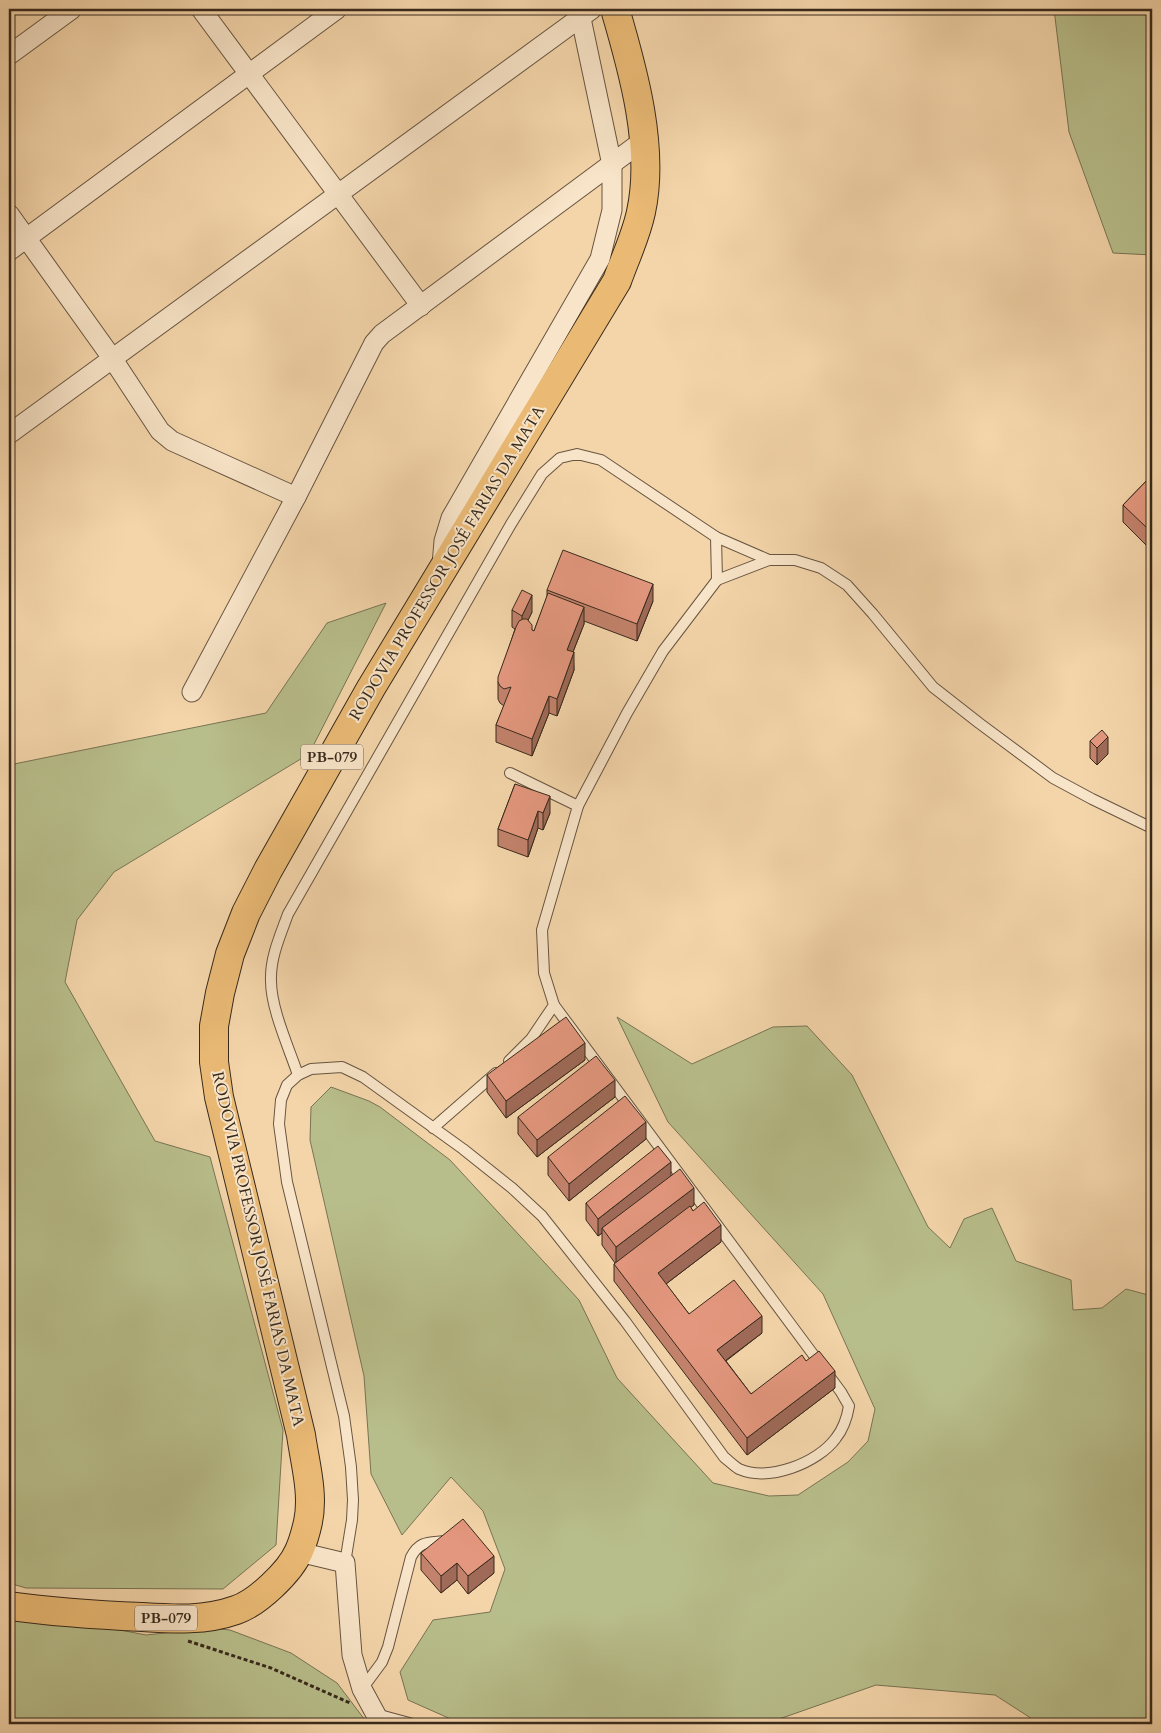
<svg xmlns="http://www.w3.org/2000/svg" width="1161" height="1733" font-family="Cardo,serif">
<rect width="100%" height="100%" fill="#f4d5aa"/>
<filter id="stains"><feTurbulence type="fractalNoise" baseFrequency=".004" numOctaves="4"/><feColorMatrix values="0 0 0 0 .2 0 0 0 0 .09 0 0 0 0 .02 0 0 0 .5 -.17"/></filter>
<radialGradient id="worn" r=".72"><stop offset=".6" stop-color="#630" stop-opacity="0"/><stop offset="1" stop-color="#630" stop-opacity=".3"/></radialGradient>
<!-- green -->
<g fill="#b8be8b" stroke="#787454">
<path d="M1054 9H1152V255L1113 253 1069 132Z"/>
<path d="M386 603 309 754 114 872 77 920 65 982 155 1141 210 1157 283 1430 276 1545 223 1589 26 1588 9 1583V765L266 713 327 623Z"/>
<path d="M617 1017 692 1064 773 1027 807 1026 852 1075 928 1227 950 1248 964 1219 992 1208 1016 1261 1071 1280 1073 1310 1102 1308 1126 1289 1152 1296V1724H1040L995 1695 876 1685 765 1724H462L408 1700 400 1672 433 1620 490 1612 505 1569 483 1511 451 1477 402 1535 371 1474 364 1376 310 1140 311 1107 331 1087 369 1101 380 1107 450 1160 579 1300 617 1378 713 1483 769 1496 798 1495 848 1462 868 1441 875 1409 823 1294 668 1122Z"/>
<path d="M9 1617 84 1623 146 1635 210 1628 230 1630 291 1653 337 1683 368 1724H226L213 1722 164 1724H9Z"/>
</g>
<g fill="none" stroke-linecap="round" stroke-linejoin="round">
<defs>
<g id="service">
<path d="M717 580 769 560"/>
<path d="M578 806 627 713 663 651 717 580 716 537"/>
<path d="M509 1061 531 1039 554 1005 544 973 542 930 578 806 510 773"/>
<path d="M298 1075C289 1048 271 1009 271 981 270 958 280 936 288 914L511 524 542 474 560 458 577 454 601 460 716 537 769 560H795L821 568 847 585 873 614 933 687 979 723 1053 778 1092 799 1152 828"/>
<path d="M433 1128 496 1073"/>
<path d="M345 1563 352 1520 353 1500 351 1467 344 1416 287 1182 279 1124 281 1100 287 1085 298 1075 311 1069 342 1067 363 1077 463 1149 512 1188 542 1216 625 1321 724 1457C729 1461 734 1466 739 1469 769 1482 818 1463 836 1438 844 1428 847 1418 849 1406L841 1392 554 1005"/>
<path d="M362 1689 382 1662 388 1647 411 1557C420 1540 429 1543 446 1541"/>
<path d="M376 1714 413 1724"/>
</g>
<g id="minor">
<path d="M201 9 421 306"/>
<path d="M9 55 72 9"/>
<path d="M9 214 112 358 160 431 172 441 296 497"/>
<path d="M9 251 337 9"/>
<path d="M9 434 592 9"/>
<path d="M442 565 444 541 451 518 600 259 612 210V165L579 9"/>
<path d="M192 692 296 497 374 343 382 334 644 140"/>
<path d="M299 1552 345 1563 352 1655 362 1689 381 1724"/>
</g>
<path id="primary" d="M9 1606C53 1612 97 1615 142 1617 174 1619 205 1621 236 1610 257 1603 290 1572 299 1551 303 1542 306 1531 308 1522 314 1494 305 1463 301 1435L219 1097 214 1062V1026L220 993 230 954 246 913 268 870 371 688 617 281C625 258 636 236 641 212 655 148 633 70 615 9"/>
</defs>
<!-- service casing -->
<use href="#service" stroke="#675540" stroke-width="12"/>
<!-- minor casing -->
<use href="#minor" stroke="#675540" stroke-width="21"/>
<!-- primary casing -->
<use href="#primary" stroke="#382a1c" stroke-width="30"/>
<!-- path -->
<path stroke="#382a1c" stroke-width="3" stroke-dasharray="4 2.5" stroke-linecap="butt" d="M188 1641 271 1668 350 1703"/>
<!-- service -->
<use href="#service" stroke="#f8e4c8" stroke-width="10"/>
<!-- minor -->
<use href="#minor" stroke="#f8e4c8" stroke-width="19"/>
<!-- primary -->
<use href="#primary" stroke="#eaba75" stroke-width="28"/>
</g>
<!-- wall -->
<g fill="#c3826c" stroke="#382a1c">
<path d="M1152 475V540L1147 546 1123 522V505Z"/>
<path d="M547 590 653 601 637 641 584 621V624L573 652 574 670 557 716 549 713 532 756 496 742V725L504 706 500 703 498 699V682L515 629 512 627V610L532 612 528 620 532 630 534 631 547 597Z"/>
<path d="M1090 741 1108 754 1097 765 1090 758Z"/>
<path d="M515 784 550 813 543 830 538 828 528 857 498 846V829Z"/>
<path d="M585 1060 506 1118 487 1092V1075Z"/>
<path d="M615 1097 537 1157 518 1134V1117Z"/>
<path d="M646 1139 569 1201 548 1175V1157Z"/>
<path d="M671 1176 694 1205 690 1207 693 1211 721 1242 666 1284 689 1314 762 1333 726 1361 751 1394 806 1361 835 1388 747 1455 614 1281V1264L615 1263 602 1245V1233L598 1236 586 1220V1203Z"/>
<path d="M421 1553 494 1573 468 1594 457 1580 441 1593 421 1570Z"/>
</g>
<!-- shaded-wall -->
<g fill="#9f6a58" stroke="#382a1c">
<path d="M1152 523V540L1147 546V528Z"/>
<path d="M653 584V601L637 641V624Z"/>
<path d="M532 595V612L522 633V616Z"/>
<path d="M584 607V624L567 667V650Z"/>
<path d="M574 652V670L557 716V699Z"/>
<path d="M549 696V713L532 756V739Z"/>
<path d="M1108 737V754L1097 765V748Z"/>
<path d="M550 796V813L543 830V813Z"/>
<path d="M538 811V828L528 857V840Z"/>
<path d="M585 1043V1060L506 1118V1101Z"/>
<path d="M615 1080V1097L537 1157V1140Z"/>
<path d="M646 1122V1139L569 1201V1184Z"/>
<path d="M671 1162V1179L602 1228V1233L598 1236V1219Z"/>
<path d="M694 1188V1205L616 1264V1247Z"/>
<path d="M721 1225V1242L658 1290V1273Z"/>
<path d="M762 1316V1333L717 1367V1350Z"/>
<path d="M835 1371V1388L747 1455V1438Z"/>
<path d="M494 1556V1573L468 1594V1576Z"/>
<path d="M457 1563V1580L441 1593V1576Z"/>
</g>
<!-- building -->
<g fill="#e3977e" stroke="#382a1c">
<path d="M1152 475V523L1147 528 1123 505Z"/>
<path d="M563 550 653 584 637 624 547 590Z"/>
<path d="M522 590 532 595 522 616 512 610Z"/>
<path d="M548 593 584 607 567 650 574 652 557 699 549 696 532 739 496 725 511 687 504 689 500 686 498 682V677L516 627 519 621 523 619H527L532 625V630L534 631Z"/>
<path d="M1102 730 1108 737 1097 748 1090 741Z"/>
<path d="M515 784 550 796 543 813 538 811 528 840 498 829Z"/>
<path d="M566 1017 585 1043 506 1101 487 1075Z"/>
<path d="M596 1056 615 1080 537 1140 518 1117Z"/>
<path d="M625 1096 646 1122 569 1184 548 1157Z"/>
<path d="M658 1146 671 1162 598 1219 586 1203Z"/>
<path d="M680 1169 694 1188 616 1247 602 1228Z"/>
<path d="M704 1202 721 1225 658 1273 689 1314 734 1280 762 1316 717 1350 751 1394 802 1355 806 1361 819 1351 835 1371 747 1438 614 1264 690 1206 693 1211Z"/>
<path d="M463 1519 494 1556 468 1576 457 1563 441 1576 421 1553Z"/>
</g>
<g text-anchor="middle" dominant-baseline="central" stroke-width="4" stroke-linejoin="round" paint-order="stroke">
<!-- shield labels -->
<g fill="#f8e4c8" stroke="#726250" stroke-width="1">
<rect x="301" y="744.5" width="62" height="25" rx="4"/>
<rect x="135" y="1605.5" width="62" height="25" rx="4"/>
</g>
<g font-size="15" font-weight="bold" fill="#382a1c">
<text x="332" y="757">PB-079</text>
<text x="166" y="1618">PB-079</text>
</g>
<!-- street labels -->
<g font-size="16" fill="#382a1c" stroke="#f8e4c8">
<text transform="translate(447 563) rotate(-59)">RODOVIA PROFESSOR JOSÉ FARIAS DA MATA</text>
<text transform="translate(258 1249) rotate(77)">RODOVIA PROFESSOR JOSÉ FARIAS DA MATA</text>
</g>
</g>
<!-- margin -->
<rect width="1161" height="1733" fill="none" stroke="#f4d5aa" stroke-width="30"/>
<rect x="10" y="10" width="1141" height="1713" fill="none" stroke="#382a1c" stroke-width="2.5"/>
<rect x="15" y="15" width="1131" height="1703" fill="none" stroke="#382a1c"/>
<rect width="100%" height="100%" filter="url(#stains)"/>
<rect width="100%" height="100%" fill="url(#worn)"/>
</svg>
